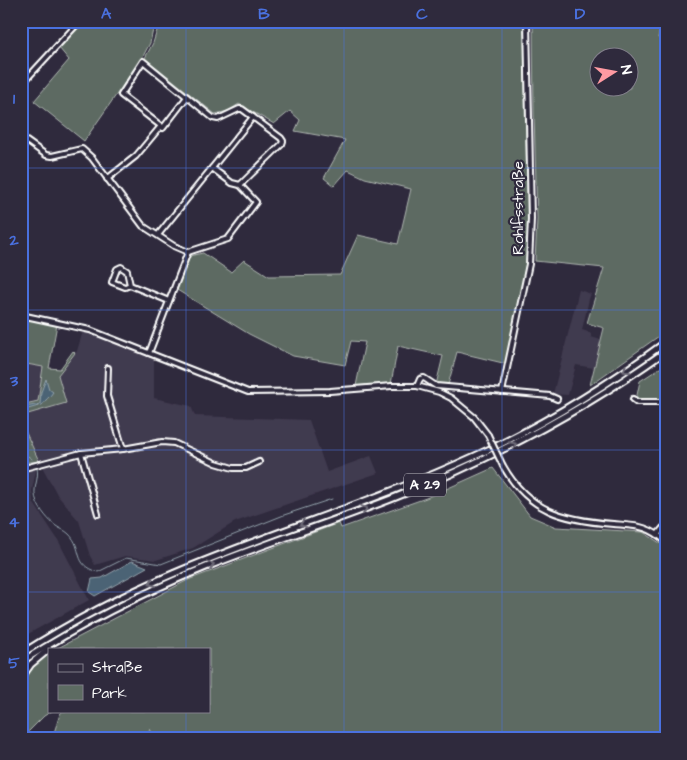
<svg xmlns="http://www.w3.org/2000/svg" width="687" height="760" font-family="'Architects Daughter',sans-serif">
<rect width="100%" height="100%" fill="#2f2a3d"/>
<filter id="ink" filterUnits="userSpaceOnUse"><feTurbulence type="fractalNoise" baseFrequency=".02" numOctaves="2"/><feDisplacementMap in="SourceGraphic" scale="10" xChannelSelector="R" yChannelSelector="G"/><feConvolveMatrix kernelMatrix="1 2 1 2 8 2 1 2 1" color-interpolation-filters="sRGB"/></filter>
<g filter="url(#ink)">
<!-- built -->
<g fill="#413a4f">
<path d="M579 290 591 294 589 299 582 330 591 333V337L601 340 594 368 576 365 568 395 553 394Z"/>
<path d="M83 331 154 357V398L191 406 195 416 309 420 327 472 371 456 378 473 235 522 193 548 156 560 125 556 95 565 90 556 79 521 58 496 39 461 21 422V416L66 403 58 375 77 351Z"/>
<path d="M21 363 43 367 38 401 21 405Z"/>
<path d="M32 462 36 471 32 490 33 502 58 540 89 600 21 638V463Z"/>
</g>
<!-- green -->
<g fill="#5d6b62" stroke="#aeb5b0" fill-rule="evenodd">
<path d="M84 21H155L150 43 142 58 84 141 34 101 69 60 59 48Z"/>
<path d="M160 21H524L528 252 507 364 457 352 448 385H436L443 356 398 346 391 384 356 386 365 342 351 341 345 365 293 356 249 334 177 290 189 256 203 253 231 272 244 260 269 276 340 275 358 235 398 244 411 189 365 178 348 170 334 186 324 178 345 140 295 131 300 120 290 111 274 124 239 104 228 111 215 114 145 58 153 43Z"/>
<path d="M533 21H662L658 38 666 39V331L590 385 604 328 587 323 604 268 535 261 537 219 534 113ZM600 58H630V88H600Z"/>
<path d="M21 318 57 324 49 368 60 369 73 351 75 353 58 375 66 403 21 416V405L38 401 43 367 21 363Z"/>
<path d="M666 364V389L664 400H636L640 381Z"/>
<path d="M21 422 39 461 21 463Z"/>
<path d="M493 468 530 516 556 527 643 532 666 547V739H161L152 733 150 729 146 739H52L60 714 63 711H209V649H56L188 580 339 523 341 528 426 498Z"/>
<path d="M49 653V711H52L44 716 21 739C21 700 14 679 49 653Z"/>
</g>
<!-- water -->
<g fill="#4b6474" stroke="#93a2ac">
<path d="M46 379 49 389 53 392C50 397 45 400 42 405L21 411V408L40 404 41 392Z"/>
<path d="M132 561 147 567 95 596 89 592 92 579 102 578Z"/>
</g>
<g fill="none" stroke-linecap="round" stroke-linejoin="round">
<!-- stream -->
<g stroke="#93a2ac" stroke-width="1">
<path d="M21 451 32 459"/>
<path d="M37 468C40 479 31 489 37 502 40 510 49 521 56 526 60 529 65 530 69 534 84 549 72 565 98 572L126 558 161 564 284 515 332 499"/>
</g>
<defs>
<g id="minor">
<path d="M21 85 80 21"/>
<path d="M161 126 121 95 143 61 213 118 218 119 239 109H242L281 138 283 141 282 144 240 185 256 202 228 239 188 252"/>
<path d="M21 137 46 155 52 156 82 149 92 158 143 226 174 246 188 252 149 353"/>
<path d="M212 168 232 183 240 185"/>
<path d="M107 179 136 156 161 126 163 128 187 97"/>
<path d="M158 235 253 117"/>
<path d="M130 285 125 287 112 282 117 269 121 267 127 271 130 285 169 301"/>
<path d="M21 315 90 330 248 392 330 391 392 386H417L439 392 451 398 474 417 488 435"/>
<path d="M108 368 107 396 123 449"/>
<path d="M417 386 420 379 424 378 436 386 550 396 557 399"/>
<path d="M502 392 529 264 531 219 527 21"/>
<path d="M633 399 637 402H666"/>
<path d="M81 453 98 514"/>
<path d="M503 466C529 512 564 520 613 524 635 526 649 525 666 542"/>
<path d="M21 469 81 453 123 449 162 442 174 443 216 463 233 468H246L259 462"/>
<path d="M658 534 663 528H666"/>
</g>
<g id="highway">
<path d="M21 654C70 623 122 595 175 573 274 531 377 501 475 456 542 426 606 386 666 342"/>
<path d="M21 662C79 625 142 593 206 567 267 543 329 523 391 499 488 461 581 412 666 351"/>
<path d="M21 678 31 664 49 649"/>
</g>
</defs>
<!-- minor casing -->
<use href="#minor" stroke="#fff" stroke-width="8"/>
<!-- highway casing -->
<use href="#highway" stroke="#fff" stroke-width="9"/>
<!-- minor -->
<use href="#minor" stroke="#2f2a3d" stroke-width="4"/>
<!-- highway -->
<use href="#highway" stroke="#2f2a3d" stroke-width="5"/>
<defs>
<path id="minor-bridge" d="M488 435 503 466"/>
</defs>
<!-- minor-bridge casing -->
<use href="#minor-bridge" stroke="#fff" stroke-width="8" stroke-linecap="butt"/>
<!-- minor-bridge -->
<use href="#minor-bridge" stroke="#2f2a3d" stroke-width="4"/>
</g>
<!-- one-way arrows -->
<defs><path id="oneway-chevron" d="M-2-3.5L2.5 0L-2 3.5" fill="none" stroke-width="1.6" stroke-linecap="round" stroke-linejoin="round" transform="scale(1.25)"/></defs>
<g stroke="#6d6a77">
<use href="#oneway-chevron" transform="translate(626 370) rotate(146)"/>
<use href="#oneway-chevron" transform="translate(513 445) rotate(-28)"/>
<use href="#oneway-chevron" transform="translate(364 509) rotate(-20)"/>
<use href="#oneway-chevron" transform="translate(303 524) rotate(160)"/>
<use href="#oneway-chevron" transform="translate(211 565) rotate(-21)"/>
<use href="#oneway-chevron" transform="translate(152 583) rotate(155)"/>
</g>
</g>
<!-- grid -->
<path fill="none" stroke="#4a71e0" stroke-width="1" stroke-opacity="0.55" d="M186 21V649M344 21V739M502 21V739M21 168H666M21 310H666M21 450H666M21 592H666M186 711V739"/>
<g text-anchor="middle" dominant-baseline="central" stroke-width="4.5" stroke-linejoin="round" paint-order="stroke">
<!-- shield labels -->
<rect fill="#2f2a3d" stroke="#c1bfc5" stroke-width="1" x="404" y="473.5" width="42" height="23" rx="4"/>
<g font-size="14" font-weight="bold" fill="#fff">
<text x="425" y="485">A 29</text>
</g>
<!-- street labels -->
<g font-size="15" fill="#fff" stroke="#2f2a3d">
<text transform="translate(518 208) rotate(-90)">Rohlfsstraße</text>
</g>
</g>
<!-- margin -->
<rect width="687" height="760" fill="none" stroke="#2f2a3d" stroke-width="55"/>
<!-- legend -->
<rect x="48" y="648" width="162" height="65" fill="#2f2a3d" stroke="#827f8b"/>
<rect x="58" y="664" width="25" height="8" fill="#2f2a3d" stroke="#827f8b"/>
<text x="92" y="672" font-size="15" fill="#ffffff">Straße</text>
<rect x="58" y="685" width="25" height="15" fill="#5d6b62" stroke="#827f8b"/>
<text x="92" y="698" font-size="15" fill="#ffffff">Park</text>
<!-- north arrow -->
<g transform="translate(614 72) rotate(79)"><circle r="24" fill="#2f2a3d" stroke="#827f8b"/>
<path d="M0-4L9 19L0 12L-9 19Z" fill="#ff9aa2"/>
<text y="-8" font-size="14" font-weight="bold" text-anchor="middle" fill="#ffffff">N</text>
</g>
<rect x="28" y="28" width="632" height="704" fill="none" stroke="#4a71e0" stroke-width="2"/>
<g font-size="16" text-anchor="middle" font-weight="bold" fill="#4a71e0">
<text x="106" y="19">A</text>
<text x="264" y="19">B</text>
<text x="422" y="19">C</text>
<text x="580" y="19">D</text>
<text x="14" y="104">1</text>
<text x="14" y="245">2</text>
<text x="14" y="386">3</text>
<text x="14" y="527">4</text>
<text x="14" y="668">5</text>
</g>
</svg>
